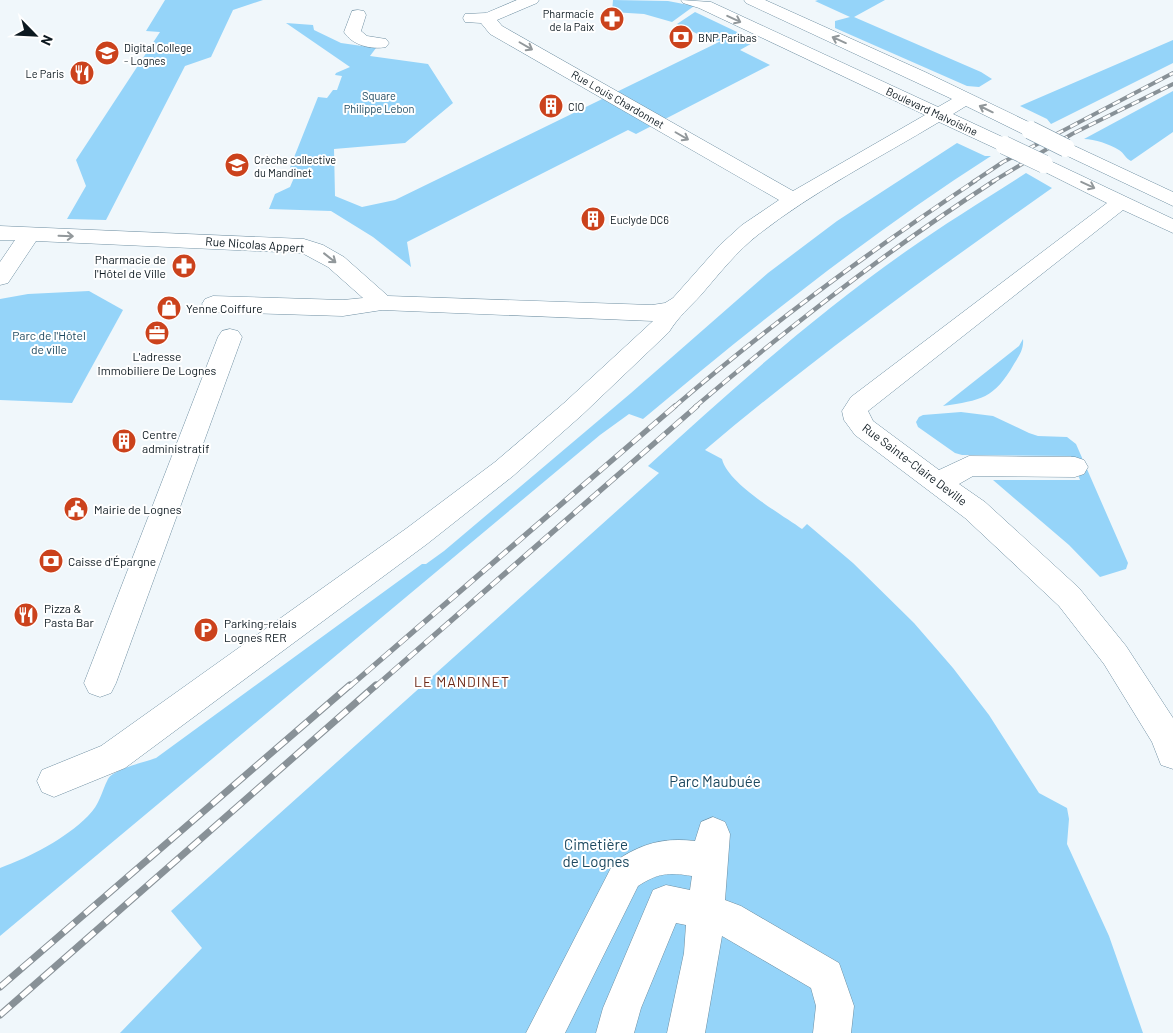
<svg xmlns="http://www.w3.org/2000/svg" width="1173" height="1033" font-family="Barlow,sans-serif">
<rect width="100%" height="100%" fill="#f0f7fb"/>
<!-- green -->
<g fill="#95d4f9">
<path d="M165 0H263L233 10 211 57 185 66 106 220 67 219 86 186 76 160 160 32 146 31Z"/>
<path d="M613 0 668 1 694 6 672 22 644 14 612 12Z"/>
<path d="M818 0H885L854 17 981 72 992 79 979 87 967 86 835 28V21L850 17 815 1Z"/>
<path d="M695 12 756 41 740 50 770 65 636 134 628 130 407 242 411 267 373 237 331 211 269 209 275 194 290 187 296 173 290 168 291 165 318 97 327 98 333 90H337L342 76 335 75 336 73 350 67 286 23 313 25 314 30 341 43 376 48 370 56 428 64 453 103 405 143 334 149 335 196 362 207 395 200 721 41 710 40 677 24Z"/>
<path d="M1173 40V63L1051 124 1047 119 1020 106Z"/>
<path d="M1173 91V132L1131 161C1125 158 1124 153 1119 150 1109 144 1095 139 1084 139Z"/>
<path d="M957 143 985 156H991C868 235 755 325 643 419L629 414 600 435 0 936V868C30 857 65 839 88 816 100 804 101 793 108 779 114 769 145 762 156 758L422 564H426L444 551 631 393 768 273 837 221Z"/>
<path d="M1026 173 1052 188C933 272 816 356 705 450L722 459C728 484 781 514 802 529L807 524 853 563 914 623 953 668 989 715 1039 793 1067 808 1069 819 1067 844 1109 936 1143 1033H120L202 948 171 911 659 473 648 466C730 391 814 316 905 252 944 224 986 199 1026 173Z"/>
<path d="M89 291 123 310 72 403 0 400V299L28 294Z"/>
<path d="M1023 339C1024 349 1019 356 1014 364 994 399 981 400 943 406L1019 346Z"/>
<path d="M961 412 993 416 1029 433 1038 436 1067 437 1076 444 1128 563 1126 569 1100 577 1069 545 993 480H1080L1071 456 962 455 955 453 918 427 916 422 919 417 923 415Z"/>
</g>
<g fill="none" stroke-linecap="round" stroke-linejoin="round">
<defs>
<g id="minor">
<path d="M517 0H539L537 3 497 20 502 26 793 191 925 115 699 8 683 3 681 0 711 2 938 107 952 99 746 3 744 0H765L925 72 1037 126 1040 130 1037 134H1023L966 106 953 114 1011 141 1014 145 1011 149H997L939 122C879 158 814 191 759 234 737 251 719 274 701 295 689 308 679 316 669 332L582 415 513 476 427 544 125 768 54 797 42 792 37 781 42 770 101 746 407 528 495 462 564 403 653 321 382 310 343 316 213 312 205 309 202 304 205 299 213 296 343 300 363 298 328 267 302 253 36 241 8 283 0 285V262L15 240H0V226L304 239 323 245 344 257 388 296 652 305 665 303 673 298 720 245 742 225 779 200 490 34 481 23 465 22 463 18 465 14 486 13Z"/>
<path d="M358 10 364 11 366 15 361 31 367 36 386 39 389 43 386 47C371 50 352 45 344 32L352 11Z"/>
<path d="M1066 142 1173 192V206L1059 152 1056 148 1059 144Z"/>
<path d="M1044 158 1173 219V233L1123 210 868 411 873 421 939 470 969 456 1075 457 1084 460 1088 467 1084 474 1075 477 973 476 959 484 985 502 1079 588 1126 646 1173 718V769L1161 765 1152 742 1104 664 1059 606 965 518 855 435 844 420 842 411 851 397 1107 203 1037 168 1034 164 1037 160Z"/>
<path d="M230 329 238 331 242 337 116 683 111 693 100 697 89 693 84 683 218 337 222 331Z"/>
<path d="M713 817 725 822 730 834 725 900 741 906 839 963 854 1006 851 1033H813L816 1006 811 988 722 936 705 1033H667L684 953 686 925 676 923 641 1008 634 1033H596L603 1008 653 890 666 885 690 890 692 876C668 872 658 873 638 886L565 1033H526L614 862C640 844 663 837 695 841L701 822Z"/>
</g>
</defs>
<!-- minor casing -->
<use href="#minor" stroke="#6f8fa2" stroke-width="1"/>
<!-- minor -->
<use href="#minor" fill="#fff" fill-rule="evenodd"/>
<defs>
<g id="rail-far3">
<path d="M973 182 1003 162 1173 73"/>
<path d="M992 182 1072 134 1173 84"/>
</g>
<g id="rail-far2">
<path d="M674 407C769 325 870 251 975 181"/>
<path d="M695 407C790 326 889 249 994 181"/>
</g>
<g id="rail-far1">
<path d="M349 687 675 406"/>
<path d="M375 687 697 406"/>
</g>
<g id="rail">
<path d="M0 987 350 685"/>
<path d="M0 1015 376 685"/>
</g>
</defs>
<!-- rail-far3 casing -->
<use href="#rail-far3" stroke="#889197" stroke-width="4"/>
<!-- rail-far2 casing -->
<use href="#rail-far2" stroke="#889197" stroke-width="4.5"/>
<!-- rail-far1 casing -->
<use href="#rail-far1" stroke="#889197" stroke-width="5.5"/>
<!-- rail casing -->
<use href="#rail" stroke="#889197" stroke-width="7"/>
<!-- rail-far3 -->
<use href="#rail-far3" stroke="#fff" stroke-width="2.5" stroke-dasharray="8" stroke-linecap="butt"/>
<!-- rail-far2 -->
<use href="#rail-far2" stroke="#fff" stroke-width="3" stroke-dasharray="9" stroke-linecap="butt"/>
<!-- rail-far1 -->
<use href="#rail-far1" stroke="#fff" stroke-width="4" stroke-dasharray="11" stroke-linecap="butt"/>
<!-- rail -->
<use href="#rail" stroke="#fff" stroke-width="5" stroke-dasharray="14" stroke-linecap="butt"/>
<defs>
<g id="minor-bridge">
<path d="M1030 130 1066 148"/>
<path d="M1004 145 1044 164"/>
</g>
</defs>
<!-- minor-bridge casing -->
<use href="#minor-bridge" stroke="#6f8fa2" stroke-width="19" stroke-linecap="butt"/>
<!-- minor-bridge -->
<use href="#minor-bridge" stroke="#fff" stroke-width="18"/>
</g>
<!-- one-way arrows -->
<defs><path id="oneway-shaft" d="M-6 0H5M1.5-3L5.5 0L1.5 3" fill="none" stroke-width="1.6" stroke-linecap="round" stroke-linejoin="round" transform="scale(1.25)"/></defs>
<g stroke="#92989b">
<use href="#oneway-shaft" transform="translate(734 19) rotate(25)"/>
<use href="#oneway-shaft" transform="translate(839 40) rotate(-156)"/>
<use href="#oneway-shaft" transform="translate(526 46) rotate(30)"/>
<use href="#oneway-shaft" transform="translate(986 109) rotate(-154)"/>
<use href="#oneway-shaft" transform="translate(682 136) rotate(30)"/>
<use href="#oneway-shaft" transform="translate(1088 185) rotate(25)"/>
<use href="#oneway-shaft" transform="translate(66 236) rotate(2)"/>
<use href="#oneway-shaft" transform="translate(330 258) rotate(38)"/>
</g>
<!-- icons -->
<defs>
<symbol id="pharmacy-disc" viewBox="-11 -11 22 22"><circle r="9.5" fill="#cb421c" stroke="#fff"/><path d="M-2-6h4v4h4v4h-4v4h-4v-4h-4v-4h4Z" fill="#fff"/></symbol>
<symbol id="bank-disc" viewBox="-11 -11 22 22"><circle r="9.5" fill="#cb421c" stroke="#fff"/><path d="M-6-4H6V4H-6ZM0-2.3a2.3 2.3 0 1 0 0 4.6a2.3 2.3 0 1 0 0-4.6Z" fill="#fff"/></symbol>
<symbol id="university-disc" viewBox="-11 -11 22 22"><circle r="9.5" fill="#cb421c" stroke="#fff"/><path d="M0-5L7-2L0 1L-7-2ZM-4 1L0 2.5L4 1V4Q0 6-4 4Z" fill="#fff"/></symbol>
<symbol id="restaurant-disc" viewBox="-11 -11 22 22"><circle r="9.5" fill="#cb421c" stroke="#fff"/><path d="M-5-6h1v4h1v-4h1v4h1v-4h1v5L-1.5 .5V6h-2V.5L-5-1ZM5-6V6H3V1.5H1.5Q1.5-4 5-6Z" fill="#fff"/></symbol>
<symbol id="building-disc" viewBox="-11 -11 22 22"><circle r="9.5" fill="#cb421c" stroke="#fff"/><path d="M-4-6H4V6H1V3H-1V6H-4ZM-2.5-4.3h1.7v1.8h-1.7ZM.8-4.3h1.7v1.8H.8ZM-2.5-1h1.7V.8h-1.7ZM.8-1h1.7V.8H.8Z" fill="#fff"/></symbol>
<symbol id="school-disc" viewBox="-11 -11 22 22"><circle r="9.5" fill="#cb421c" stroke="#fff"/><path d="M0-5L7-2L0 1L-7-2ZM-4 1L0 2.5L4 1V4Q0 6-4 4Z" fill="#fff"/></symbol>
<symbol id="shop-disc" viewBox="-11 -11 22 22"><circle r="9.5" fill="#cb421c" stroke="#fff"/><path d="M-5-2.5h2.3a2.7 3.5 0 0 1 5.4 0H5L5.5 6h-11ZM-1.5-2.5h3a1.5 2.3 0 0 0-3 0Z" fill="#fff"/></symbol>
<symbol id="office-disc" viewBox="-11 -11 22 22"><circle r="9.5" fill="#cb421c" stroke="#fff"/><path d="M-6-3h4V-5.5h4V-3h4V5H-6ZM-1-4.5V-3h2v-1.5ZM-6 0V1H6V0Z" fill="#fff"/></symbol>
<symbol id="civic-disc" viewBox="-11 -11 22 22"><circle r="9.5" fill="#cb421c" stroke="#fff"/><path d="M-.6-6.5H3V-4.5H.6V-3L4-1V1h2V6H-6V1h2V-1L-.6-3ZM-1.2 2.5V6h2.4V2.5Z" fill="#fff"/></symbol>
<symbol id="parking-disc" viewBox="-11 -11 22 22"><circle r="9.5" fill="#cb421c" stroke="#fff"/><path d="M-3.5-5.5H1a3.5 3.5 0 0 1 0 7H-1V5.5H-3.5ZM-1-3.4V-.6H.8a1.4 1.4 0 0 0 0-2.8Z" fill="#fff"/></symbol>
</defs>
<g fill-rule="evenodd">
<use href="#pharmacy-disc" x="598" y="5" width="28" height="28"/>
<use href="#bank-disc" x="667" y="23" width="28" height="28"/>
<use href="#university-disc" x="93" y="39" width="28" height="28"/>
<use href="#restaurant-disc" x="68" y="59" width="28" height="28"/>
<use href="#building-disc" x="537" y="92" width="28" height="28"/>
<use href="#school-disc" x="223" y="151" width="28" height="28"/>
<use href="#building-disc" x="579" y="205" width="28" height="28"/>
<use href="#pharmacy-disc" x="170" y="252" width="28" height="28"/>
<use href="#shop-disc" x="155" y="294" width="28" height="28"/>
<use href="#office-disc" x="143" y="319" width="28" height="28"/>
<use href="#building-disc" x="110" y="427" width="28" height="28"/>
<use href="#civic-disc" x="62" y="495" width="28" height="28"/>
<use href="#bank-disc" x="37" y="547" width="28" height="28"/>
<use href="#restaurant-disc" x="12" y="601" width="28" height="28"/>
<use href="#parking-disc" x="192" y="616" width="28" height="28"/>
</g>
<g text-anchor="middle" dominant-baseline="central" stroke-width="4" stroke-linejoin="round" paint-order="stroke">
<!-- far-poi labels -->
<g font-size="11" fill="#0d1920" stroke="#fff" text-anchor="start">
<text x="594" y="13" text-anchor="end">Pharmacie<tspan x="594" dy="13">de la Paix</tspan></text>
<text x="698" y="37">BNP Paribas</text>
<text x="124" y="47">Digital College<tspan x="124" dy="13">- Lognes</tspan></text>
<text x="64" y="73" text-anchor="end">Le Paris</text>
<text x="568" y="106">CIO</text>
<text x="254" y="159">Crèche collective<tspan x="254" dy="13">du Mandinet</tspan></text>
<text x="610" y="219">Euclyde DC6</text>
</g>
<!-- far-park labels -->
<g font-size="11" fill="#1c485f" stroke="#fff">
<text x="379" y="95">Square<tspan x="379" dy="13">Philippe Lebon</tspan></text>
</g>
<!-- far-street labels -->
<g font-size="11" fill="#0d1920" stroke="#fff">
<text transform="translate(618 99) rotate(30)">Rue Louis Chardonnet</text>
<text transform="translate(932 111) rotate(25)">Boulevard Malvoisine</text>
</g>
<!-- street labels -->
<g font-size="12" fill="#0d1920" stroke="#fff">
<text transform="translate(255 244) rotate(4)">Rue Nicolas Appert</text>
<text transform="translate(915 464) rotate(37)">Rue Sainte-Claire Deville</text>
</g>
<!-- poi labels -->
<g font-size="12" fill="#0d1920" stroke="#fff" text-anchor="start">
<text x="166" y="259" text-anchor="end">Pharmacie de<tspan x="166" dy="14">l'Hôtel de Ville</tspan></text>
<text x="186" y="308">Yenne Coiffure</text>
<text x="157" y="356" text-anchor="middle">L'adresse<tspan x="157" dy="14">Immobiliere De Lognes</tspan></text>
<text x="142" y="434">Centre<tspan x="142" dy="14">administratif</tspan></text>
<text x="94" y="509">Mairie de Lognes</text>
<text x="68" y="561">Caisse d'Épargne</text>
<text x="44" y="608">Pizza &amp;<tspan x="44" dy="14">Pasta Bar</tspan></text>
<text x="224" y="623">Parking-relais<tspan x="224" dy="14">Lognes RER</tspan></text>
</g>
<!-- park labels -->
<g font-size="12" fill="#1c485f" stroke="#fff">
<text x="49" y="335">Parc de l'Hôtel<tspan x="49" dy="14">de ville</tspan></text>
</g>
<!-- neighbourhood labels -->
<g font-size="14" letter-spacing="1" fill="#6b2817" stroke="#fff">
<text x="462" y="681">LE MANDINET</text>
</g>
<!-- near-park labels -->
<g font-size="15" fill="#1c485f" stroke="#fff">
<text x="715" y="781">Parc Maubuée</text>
<text x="596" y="844">Cimetière<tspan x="596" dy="17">de Lognes</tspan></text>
</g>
</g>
<!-- north arrow -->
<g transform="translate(35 35) rotate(114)" stroke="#ffffff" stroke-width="4" paint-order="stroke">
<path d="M0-4L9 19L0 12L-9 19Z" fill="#0d1920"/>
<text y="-8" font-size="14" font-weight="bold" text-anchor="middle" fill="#0d1920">N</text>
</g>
</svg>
